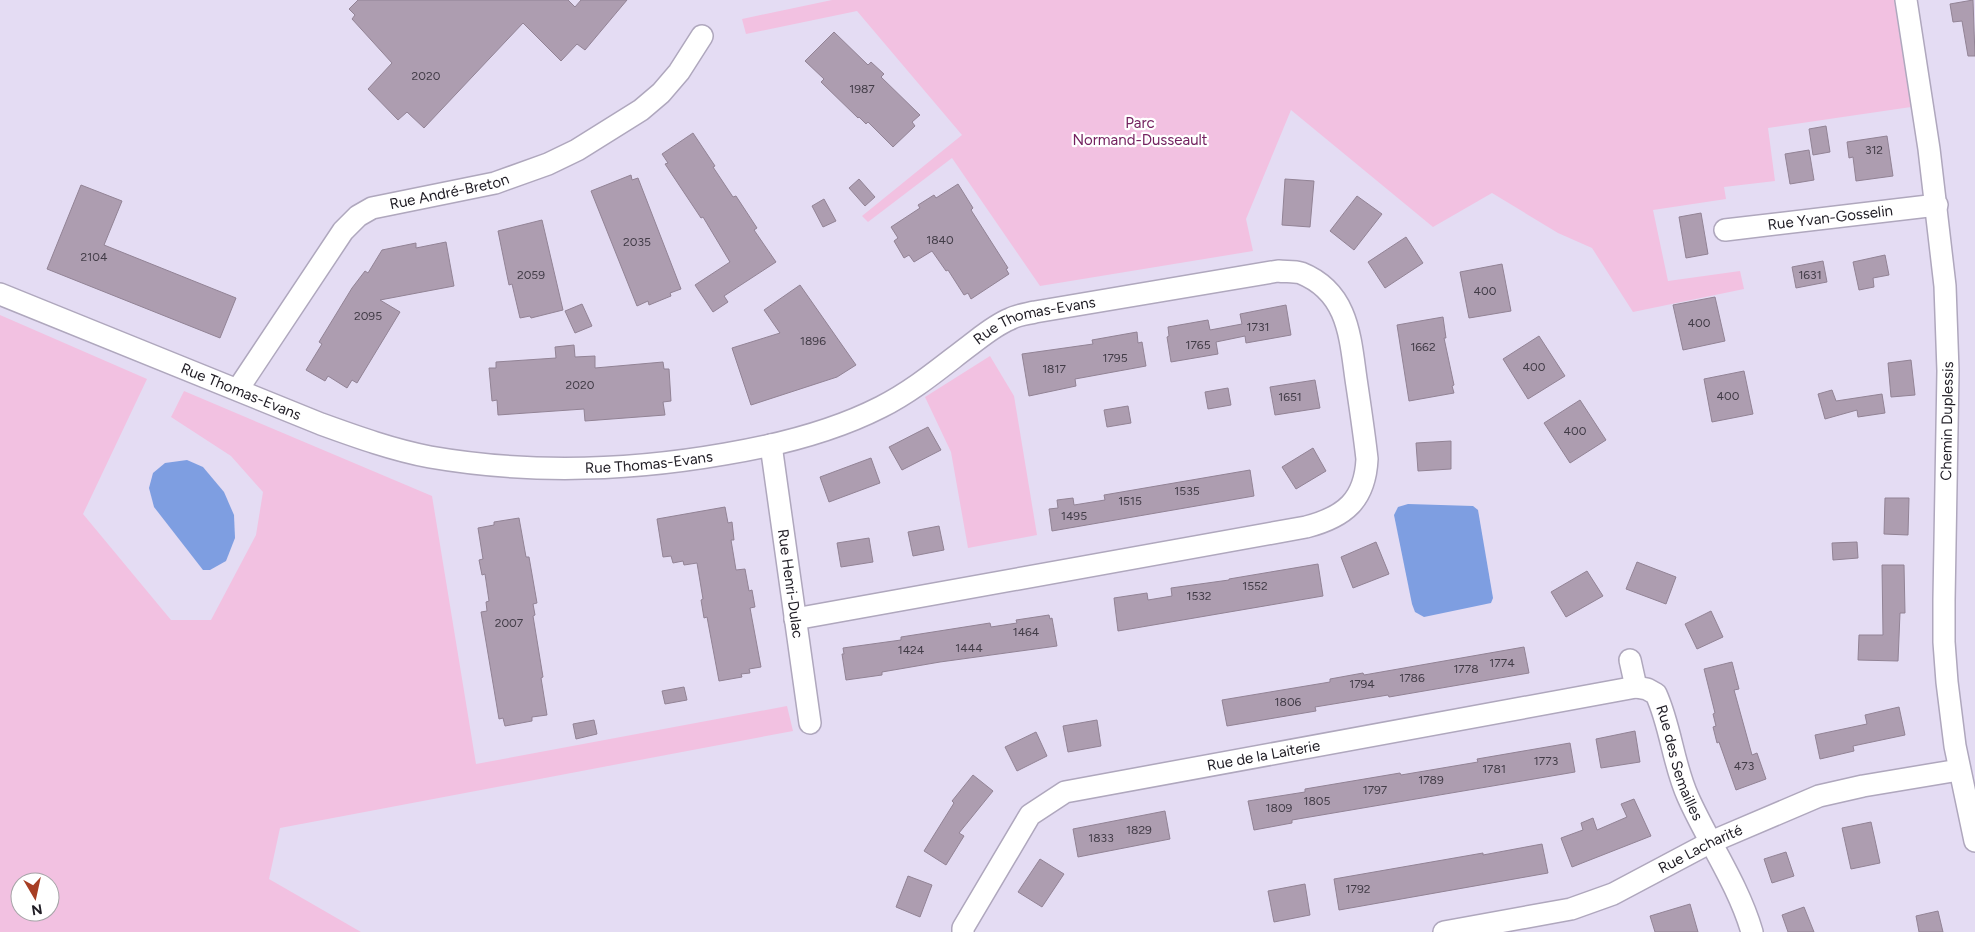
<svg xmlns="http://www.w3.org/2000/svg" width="1975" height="932" font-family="Figtree,sans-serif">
<rect width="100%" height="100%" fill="#e4dcf3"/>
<!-- green -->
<g fill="#f2c1e1" fill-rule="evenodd">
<path d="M832 0H1894L1911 107 1768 128 1775 181 1724 187 1726 199 1653 210 1668 281 1740 271 1744 289 1633 312 1592 248 1558 233 1492 193 1433 227 1291 110 1246 219 1253 251 1040 286 952 158 868 222 862 216 962 135 857 11 746 34 742 19Z"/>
<path d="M0 315 147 379 83 514 171 620H211L256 535 263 492 231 456 171 417 184 391 432 496 476 764 787 706 793 731 280 828 269 879 361 932H0ZM20 882H50V912H20Z"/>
<path d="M990 356 1014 396 1037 535 968 548 951 452 925 397Z"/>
</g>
<!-- water -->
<g fill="#7e9ee1">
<path d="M187 460 203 467 224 492 234 515 235 538 226 561 210 570H203L154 507 149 488 153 473 165 463Z"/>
<path d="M1408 504 1473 506 1478 510 1493 598 1491 603 1424 617 1415 612 1412 604 1394 515 1398 507Z"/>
</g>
<!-- building -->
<g fill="#ad9db0" stroke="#928395">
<path d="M358 0H568L575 7 581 0H627L585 50 577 44 561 61 523 23 424 128 407 112 398 120 368 89 392 63 352 19 355 15 349 9Z"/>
<path d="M1973 0 1975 56H1968L1962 21 1953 22 1950 4Z"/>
<path d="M834 32 868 65 871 62 884 74 881 77 920 115 912 122 915 126 893 147 868 122 866 124 859 117 858 118 821 82 824 79 805 61Z"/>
<path d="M1826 126 1830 152 1813 155 1809 129Z"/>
<path d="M693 133 715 166 713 167 733 197 736 196 757 228 754 230 776 262 724 296 728 302 713 312 695 285 730 262 703 217 701 218 665 164 668 163 662 154Z"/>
<path d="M1887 136 1893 176 1856 181 1853 157 1849 158 1847 142Z"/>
<path d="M1809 150 1814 180 1790 184 1785 154Z"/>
<path d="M631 175 632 180 638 178 681 289 670 293 671 296 649 305 648 301 637 306 591 191Z"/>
<path d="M859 179 875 197 865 206 849 188Z"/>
<path d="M1285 179 1314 181 1310 227 1282 225Z"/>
<path d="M958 184 973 208 971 210 1008 268 1006 269 1009 274 971 299 968 293 964 295 948 270 946 271 932 251 914 262 909 255 904 258 894 241 898 238 891 227 920 208 918 205 934 195 936 198Z"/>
<path d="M81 185 122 201 104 245 236 298 220 338 47 269Z"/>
<path d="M1357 196 1382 214 1354 250 1330 231Z"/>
<path d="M824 199 836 221 823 227 812 206Z"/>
<path d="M1701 213 1708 254 1686 258 1679 217Z"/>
<path d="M542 220 563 310 531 318 530 316 520 318 512 284 509 285 498 231Z"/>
<path d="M1406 237 1423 263 1385 288 1368 262Z"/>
<path d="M446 242 454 286 380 300 400 312 357 383 352 380 347 388 328 376 325 381 306 370 322 344 319 342 352 288 365 271 368 273 382 250 416 243V248Z"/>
<path d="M1885 255 1889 275 1873 278 1874 287 1859 290 1853 262Z"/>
<path d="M1823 261 1827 282 1796 288 1792 267Z"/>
<path d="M1502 264 1511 311 1469 318 1460 272Z"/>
<path d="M800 285 856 365 837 377 751 405 732 348 780 333 764 310Z"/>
<path d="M1715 297 1725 341 1683 350 1673 305Z"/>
<path d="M582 304 592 326 575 333 565 311Z"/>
<path d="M1286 305 1291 335 1246 343 1245 336 1216 342 1218 354 1171 362 1167 337 1169 336 1168 327 1208 320 1210 330 1242 324 1240 314Z"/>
<path d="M1443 317 1446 338H1444L1454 385 1452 386 1454 393 1409 401 1397 325Z"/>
<path d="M1137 332 1138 343 1142 342 1146 366 1075 379 1076 386 1029 396 1022 354 1093 344 1092 340Z"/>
<path d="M1539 336 1565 376 1528 399 1503 359Z"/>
<path d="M574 345 575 357 595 356V368L663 362 664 369H669L671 401 663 402 665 415 585 421 584 409 498 415 497 400 492 401 489 368H496V362L556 358 555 347Z"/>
<path d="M1911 360 1915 395 1891 397 1888 363Z"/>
<path d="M1744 371 1753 414 1712 422 1704 379Z"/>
<path d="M1315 380 1320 408 1275 415 1270 387Z"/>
<path d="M1228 388 1231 405 1208 409 1205 392Z"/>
<path d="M1832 390 1836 401 1882 394 1885 413 1858 417 1857 410 1825 419 1818 394Z"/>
<path d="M1580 400 1606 440 1570 463 1544 423Z"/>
<path d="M1128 406 1131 423 1107 427 1104 410Z"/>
<path d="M928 427 941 450 902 470 889 447Z"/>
<path d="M1451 441V469L1418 471 1416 443Z"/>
<path d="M1313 448 1326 471 1296 489 1282 467Z"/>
<path d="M871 458 880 483 829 502 820 477Z"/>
<path d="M1250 470 1254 496 1052 531 1049 509 1058 508 1057 500 1073 498 1074 505 1105 500 1104 495Z"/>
<path d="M1885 498H1909L1908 535 1884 534Z"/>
<path d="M725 507 728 523 732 522 734 540H731L736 570 745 569 749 591 752 590 755 607 750 608 761 667 749 669 750 673 741 674 742 677 719 681 707 617 704 618 701 600 703 599 697 563 684 565 683 561 673 563 671 556 663 557 657 519Z"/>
<path d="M519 518 526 557H529L537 603 533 604 535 615 533 616 543 677 541 678 547 715 532 717V721L505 726 503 718 499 719 481 612 487 611 486 602 489 601 485 574 482 575 479 560 483 559 478 528 494 525V522Z"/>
<path d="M939 526 944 550 913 556 908 532Z"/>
<path d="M869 538 873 562 841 567 837 543Z"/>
<path d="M1376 542 1389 574 1353 588 1341 557Z"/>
<path d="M1857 542 1858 558 1833 560 1832 543Z"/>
<path d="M1637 562 1676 577 1666 604 1626 589Z"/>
<path d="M1318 564 1323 596 1118 631 1114 598 1147 593 1148 600 1172 596 1171 588 1229 580V579Z"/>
<path d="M1882 565H1904L1905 613H1900L1898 661 1858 660 1859 635H1883Z"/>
<path d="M1587 571 1603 596 1566 617 1551 592Z"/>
<path d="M1711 611 1723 637 1697 649 1685 624Z"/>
<path d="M1049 615 1050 619 1052 618 1057 646 940 662 882 672V675L846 680 842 654H844L843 648 901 640V637L990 623 991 627 1017 623 1016 620Z"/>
<path d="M1524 647 1529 673 1389 697 1388 695 1315 707 1316 711 1227 726 1222 700 1330 682V679L1363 673 1364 675Z"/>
<path d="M1732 662 1739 689 1734 690 1752 755 1757 753 1766 779 1736 790 1719 742 1717 743 1713 727 1716 726 1713 714 1715 713 1704 669Z"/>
<path d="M684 687 687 700 665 704 662 691Z"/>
<path d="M1899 707 1905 735 1853 746 1854 751 1820 759 1815 735 1867 724 1865 715Z"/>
<path d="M594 720 597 734 576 739 573 724Z"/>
<path d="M1097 720 1101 746 1068 752 1063 726Z"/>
<path d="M1635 731 1640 762 1601 768 1596 739Z"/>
<path d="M1036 732 1047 756 1017 771 1005 747Z"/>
<path d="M1570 743 1575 772 1292 820V823L1254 830 1248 801 1305 792V789L1400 773 1401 775 1478 762 1477 759Z"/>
<path d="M973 775 993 791 959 833 964 836 946 865 924 851 954 803 952 801Z"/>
<path d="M1634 799 1651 836 1572 867 1561 838 1583 830 1581 823 1593 818 1597 830 1627 817 1621 804Z"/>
<path d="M1165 811 1170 839 1078 857 1073 829Z"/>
<path d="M1871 822 1880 863 1851 869 1842 828Z"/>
<path d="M1542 844 1548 873 1339 910 1334 879 1483 853V855Z"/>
<path d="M1786 852 1794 876 1772 883 1764 859Z"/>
<path d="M1040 859 1064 874 1042 907 1018 892Z"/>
<path d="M908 876 932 885 920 917 896 907Z"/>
<path d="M1305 884 1310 915 1274 922 1268 891Z"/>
<path d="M1690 904 1698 932H1655L1650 916Z"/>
<path d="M1804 907 1814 932H1788L1782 915Z"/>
<path d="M1938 911 1943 932H1919L1916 916Z"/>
</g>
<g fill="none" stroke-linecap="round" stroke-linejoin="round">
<defs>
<g id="minor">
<path d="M1906 0 1929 149 1945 286 1948 371 1944 600V642L1947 682 1955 746 1975 841"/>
<path id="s1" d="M1725 230 1937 205"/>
<path id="s2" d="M0 294 321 424C357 437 393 450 430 457 528 474 628 471 725 454 779 445 832 432 881 407 913 391 940 368 969 346 981 337 995 325 1010 319 1017 315 1027 314 1035 312L1278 271C1285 272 1294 271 1301 273 1348 292 1350 336 1356 379 1360 406 1364 432 1367 459 1365 500 1345 517 1306 527L795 619"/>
<path id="s3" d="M238 389 343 231 358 216 372 208 495 183 548 164 577 150 641 110 661 93 679 72 702 36"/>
<path id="s4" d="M771 445 810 723"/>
<path d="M1630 660 1636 687"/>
<path id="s5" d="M963 932V928L1030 815 1065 792 1636 687 1647 689 1656 694C1671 727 1673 764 1688 797 1708 842 1738 884 1752 932"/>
<path id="s6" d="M1444 932 1571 909 1613 894 1711 842 1819 796 1863 786 1959 770"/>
</g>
</defs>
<!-- minor casing -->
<use href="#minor" stroke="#afa7bd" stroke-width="24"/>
<!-- minor -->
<use href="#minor" stroke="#fff" stroke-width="21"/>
</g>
<g text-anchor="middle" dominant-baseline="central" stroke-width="4.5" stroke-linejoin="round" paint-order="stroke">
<!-- number labels -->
<g font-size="12" fill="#423c47">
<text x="426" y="76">2020</text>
<text x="862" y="89">1987</text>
<text x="1874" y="150">312</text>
<text x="940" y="240">1840</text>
<text x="637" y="242">2035</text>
<text x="94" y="257">2104</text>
<text x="531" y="275">2059</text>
<text x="1810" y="275">1631</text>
<text x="1485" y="291">400</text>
<text x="368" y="316">2095</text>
<text x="1699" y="323">400</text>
<text x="1258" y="327">1731</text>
<text x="813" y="341">1896</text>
<text x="1198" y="345">1765</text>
<text x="1423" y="347">1662</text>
<text x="1115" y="358">1795</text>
<text x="1534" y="367">400</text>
<text x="1054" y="369">1817</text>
<text x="580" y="385">2020</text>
<text x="1728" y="396">400</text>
<text x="1290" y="397">1651</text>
<text x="1575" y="431">400</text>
<text x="1187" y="491">1535</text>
<text x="1130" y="501">1515</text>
<text x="1074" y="516">1495</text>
<text x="1255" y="586">1552</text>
<text x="1199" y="596">1532</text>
<text x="509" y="623">2007</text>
<text x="1026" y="632">1464</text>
<text x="969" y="648">1444</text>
<text x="911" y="650">1424</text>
<text x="1502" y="663">1774</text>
<text x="1466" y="669">1778</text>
<text x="1412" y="678">1786</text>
<text x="1362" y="684">1794</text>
<text x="1288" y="702">1806</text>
<text x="1546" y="761">1773</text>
<text x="1744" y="766">473</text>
<text x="1494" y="769">1781</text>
<text x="1431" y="780">1789</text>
<text x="1375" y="790">1797</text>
<text x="1317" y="801">1805</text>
<text x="1279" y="808">1809</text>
<text x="1139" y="830">1829</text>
<text x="1101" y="838">1833</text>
<text x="1358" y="889">1792</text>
</g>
<!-- park labels -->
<g font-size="15" fill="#742260" stroke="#fff">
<text x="1140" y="123">Parc<tspan x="1140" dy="17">Normand-Dusseault</tspan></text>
</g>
<!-- street labels -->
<g font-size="15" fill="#1f1c24" stroke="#fff">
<text stroke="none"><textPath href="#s3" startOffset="306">Rue André-Breton</textPath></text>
<text stroke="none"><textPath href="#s1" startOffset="106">Rue Yvan-Gosselin</textPath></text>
<text stroke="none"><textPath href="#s2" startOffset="1100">Rue Thomas-Evans</textPath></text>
<text stroke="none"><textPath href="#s2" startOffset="260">Rue Thomas-Evans</textPath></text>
<text transform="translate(1947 421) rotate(-89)">Chemin Duplessis</text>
<text stroke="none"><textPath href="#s2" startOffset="680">Rue Thomas-Evans</textPath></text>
<text stroke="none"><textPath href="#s4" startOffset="140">Rue Henri-Dulac</textPath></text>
<text stroke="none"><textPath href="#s5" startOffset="379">Rue de la Laiterie</textPath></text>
<text stroke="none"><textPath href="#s5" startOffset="852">Rue des Semailles</textPath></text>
<text stroke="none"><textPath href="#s6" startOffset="272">Rue Lacharité</textPath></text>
</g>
</g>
<!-- north arrow -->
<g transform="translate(35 897) rotate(171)"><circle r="24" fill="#ffffff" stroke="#a5a4a7"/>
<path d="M0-4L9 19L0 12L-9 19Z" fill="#a73e24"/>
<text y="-8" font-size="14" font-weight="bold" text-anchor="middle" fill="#1f1c24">N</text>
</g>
</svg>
